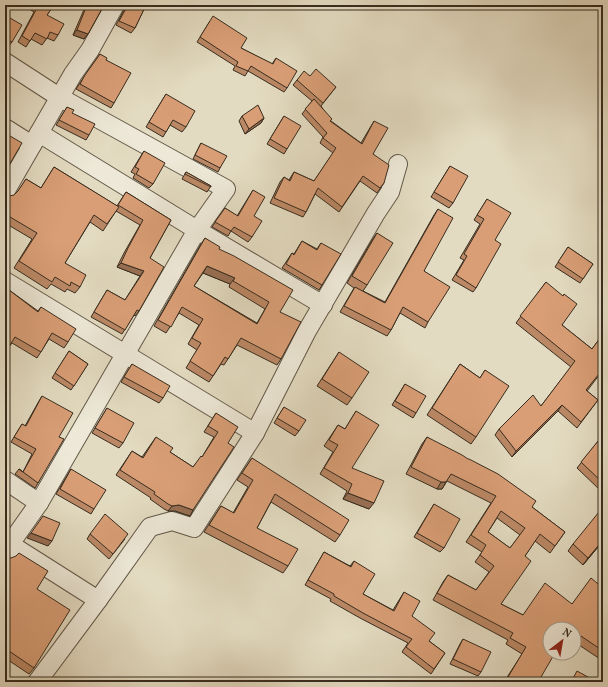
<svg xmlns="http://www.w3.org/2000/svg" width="608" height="687" font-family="Vollkorn,serif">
<rect width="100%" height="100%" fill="#e3dbc1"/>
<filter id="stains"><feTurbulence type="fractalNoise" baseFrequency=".005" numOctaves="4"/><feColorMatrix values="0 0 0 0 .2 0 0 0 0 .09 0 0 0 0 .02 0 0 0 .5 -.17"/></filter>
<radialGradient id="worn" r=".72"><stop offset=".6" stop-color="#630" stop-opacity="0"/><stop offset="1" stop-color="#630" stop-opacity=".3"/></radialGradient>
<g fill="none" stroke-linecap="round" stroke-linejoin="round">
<defs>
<g id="minor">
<path d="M5 62 59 97 226 189 197 230 39 503 10 544 5 554"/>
<path d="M5 128 32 145"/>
<path d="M39 133 197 230 323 305"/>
<path d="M5 192 73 74 90 50 115 5"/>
<path d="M5 281 255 433"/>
<path d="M5 480 39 503"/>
<path d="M5 541 98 600"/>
<path d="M37 682 98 600 150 527 172 521 194 528 255 433 307 331 376 213 390 192 398 164"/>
</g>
</defs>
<!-- minor casing -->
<use href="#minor" stroke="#625848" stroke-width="20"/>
<!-- minor -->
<use href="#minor" stroke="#ede8d7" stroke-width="18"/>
</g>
<!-- wall -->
<g fill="#bb8865" stroke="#372c1f" fill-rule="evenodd">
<path d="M23 5H54L47 15 58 35 54 41 47 38 42 45 31 39 26 47 18 42 34 12Z"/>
<path d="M86 5H104L88 34 84 39 73 35Z"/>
<path d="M125 5H146L135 28 131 33 116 25 124 10Z"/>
<path d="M5 15 12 42 8 47H7L5 50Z"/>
<path d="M210 21 241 48 272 64 276 58 287 88 284 92 248 71 245 76 233 70 235 66 197 42Z"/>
<path d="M100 54 106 60 114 103 111 108 76 89 82 80Z"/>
<path d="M310 76 336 87 321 106 331 121 361 143 374 121 373 154 384 183 377 193 360 181 339 212 315 194 306 212 303 217 270 203 280 182 284 177 289 180 294 172 314 181 333 153 320 143 323 137 302 114 312 101 293 85 297 80Z"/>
<path d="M166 94 186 127 182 132 170 125 163 137 146 127Z"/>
<path d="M67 107 72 113 89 135 86 140 56 125Z"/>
<path d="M242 116 264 118 261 123 245 134 239 121Z"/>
<path d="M284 116 287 149 284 154 267 144Z"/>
<path d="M201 143 220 168 218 172 193 159Z"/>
<path d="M144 151 153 184 149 188 133 178 135 174 131 172Z"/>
<path d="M450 166 453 203 449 208 431 197Z"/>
<path d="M54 167 117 206 126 192 171 220 150 258 139 311 135 316 134 315 122 334 91 317 107 290 125 300 140 276 117 267 124 253 140 225 116 211 103 231 90 222 65 263 80 287 75 293 67 289 65 292 51 284 47 289 14 268 32 239 5 223V202L17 193 26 179 41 188Z"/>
<path d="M186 172 211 186 207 192 182 179Z"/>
<path d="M253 190 254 216 252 237 248 242 231 231 228 236 212 227 225 208 237 216Z"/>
<path d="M487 199 495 240 476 288 473 292 452 280 464 260 460 258 480 224 474 220Z"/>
<path d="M438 209 424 271 428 322 425 328 400 313 391 330 387 336 340 312 354 288 347 283 372 240 377 233 367 285 363 291 385 302 434 215Z"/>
<path d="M205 238 219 249 280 312 281 359 277 365 237 345 224 365 221 364 209 382 186 368 197 350 188 344 199 325 179 313 166 333 154 326 201 244ZM203 273 230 284 229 287 265 309 257 323 194 286Z"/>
<path d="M302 241 317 249 321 243 322 285 319 290 282 268 292 253 294 254Z"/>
<path d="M568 247 593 264 580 283 555 267Z"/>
<path d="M546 282 562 325 592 349 603 334V370L587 391 598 400 577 428 558 411 512 457 495 435 499 429 541 406 571 367 516 323Z"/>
<path d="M5 287 38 311 41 307 68 342 64 348 49 339 37 358 12 343 6 351 5 350Z"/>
<path d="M69 351 88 364 71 390 52 378Z"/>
<path d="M339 352 352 398 347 405 317 386Z"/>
<path d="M132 364 163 398 159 403 121 382Z"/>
<path d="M460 364 480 378 485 370 476 437 471 444 427 415Z"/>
<path d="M405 384 416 413 413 418 392 405Z"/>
<path d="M42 396 59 437 38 483 35 488 15 474 19 469 23 472 32 454 11 442 22 424 25 426 39 401Z"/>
<path d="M284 407 299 431 295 436 274 423Z"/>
<path d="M107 408 123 443 119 448 92 433Z"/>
<path d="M356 411 352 468 369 509 343 499 347 491 320 474 333 452 324 446 338 425 345 429Z"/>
<path d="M216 413 228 443 193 510 190 516 175 511H168L164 509 150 499 151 498 116 475 132 451 142 457 156 437 170 452 193 467 202 457 214 437 204 432Z"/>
<path d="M603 435V488L601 491 577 468Z"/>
<path d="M427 437 532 507 565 532 550 553 535 541 525 556 501 604 523 615 572 604 603 588V661L576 643 574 645V629H550L541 677 546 682H504L522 654 506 644 508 640 433 600 443 582 448 575 476 590 489 572 475 562 482 552 466 542 491 503 447 481 442 489H437L406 474 422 444ZM497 518 520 535 510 548 488 532Z"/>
<path d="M252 458 340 535 335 542 271 502 257 528 288 566 283 573 204 532 221 506 233 513 248 487 237 480Z"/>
<path d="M71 469 94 509 91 514 56 494Z"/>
<path d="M434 504 444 548 440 552 414 537Z"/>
<path d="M90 534 125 539 109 559 87 539Z"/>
<path d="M603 541 583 565 568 551 573 544Z"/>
<path d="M324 552 350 566 354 561 363 594 393 610 404 592 412 616 429 641 445 653 431 674 402 652 408 643 360 618 330 601 331 599 305 585Z"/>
<path d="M5 557 37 589 34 668 29 674 5 658Z"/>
<path d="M463 639 481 672 478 676 450 664 460 644Z"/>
</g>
<!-- shaded-wall -->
<g fill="#986f53" stroke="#372c1f">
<path d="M77 30 88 34 84 39 73 35Z"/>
<path d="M264 118 261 123 245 134 249 129Z"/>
<path d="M121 263 144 271 140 276 117 267Z"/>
<path d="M207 266 235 278 230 284 203 273Z"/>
<path d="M562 405 558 411 512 457 516 451Z"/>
<path d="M441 482H446L442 489H437Z"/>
<path d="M348 493 374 503 369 509 343 499Z"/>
<path d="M179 505 193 510 190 516 175 511H168L172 506Z"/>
<path d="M31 533 52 541 48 546 27 538Z"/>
<path d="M603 540V541L583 565 588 558Z"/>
</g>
<!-- building -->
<g fill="#d99e76" stroke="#372c1f" fill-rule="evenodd">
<path d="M36 5H54L47 15 64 24 58 35 50 32 47 39 35 33 30 41 22 36 38 6Z"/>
<path d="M87 5H104L88 34 77 30Z"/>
<path d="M128 5H146L135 28 119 21Z"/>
<path d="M5 15 22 25 12 42 10 41 8 46 5 47Z"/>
<path d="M213 16 247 38 241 48 273 64 276 58 297 71 287 88 251 66 248 71 236 66 238 62 200 37Z"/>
<path d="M100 54 107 58 106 60 131 73 114 103 80 84 85 75Z"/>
<path d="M316 69 336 87 323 103 297 80 304 71 310 76Z"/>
<path d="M166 94 195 111 186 127 173 120 166 132 149 122Z"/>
<path d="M314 99 332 119 330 121 362 144 374 121 388 128 373 154 389 165 384 183 380 188 363 176 342 207 318 188 306 212 274 198 284 177 290 181 294 172 314 181 336 148 323 138 327 133 305 109Z"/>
<path d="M258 105 264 118 249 129 242 116Z"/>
<path d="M67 107 74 110 72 113 95 124 89 135 59 120Z"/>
<path d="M284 116 301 126 287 149 270 139Z"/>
<path d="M5 133 22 143 5 172Z"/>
<path d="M201 143 227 156 220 168 195 155Z"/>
<path d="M144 151 165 163 153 184 136 174 139 169 135 167Z"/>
<path d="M450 166 468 176 453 203 434 192Z"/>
<path d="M54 167 119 207 107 224 94 215 65 263 86 275 80 287 71 282 70 286 55 277 52 282 19 261 37 233 5 214V202L9 196 14 195 18 191 26 179 41 188Z"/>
<path d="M186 172 211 186V187L185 174Z"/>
<path d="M253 190 265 197 254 216 262 221 252 237 234 227 231 231 215 222 225 208 238 216Z"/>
<path d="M126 192 171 220 150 258 164 267 139 311 137 310 125 330 94 312 107 290 125 300 144 271 121 263 128 248 143 220 118 205Z"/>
<path d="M487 199 511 213 495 240 501 244 476 288 456 275 467 256 464 254 484 219 477 215Z"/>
<path d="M438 209 453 218 424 271 450 287 428 322 403 307 391 330 344 306 355 287 385 303Z"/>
<path d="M377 233 393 243 367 285 352 276Z"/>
<path d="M205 238 220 247 219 249 234 256 293 290 280 312 301 322 281 359 241 338 228 359 225 357 213 376 190 361 201 343 192 338 203 319 182 307 171 327 158 320ZM207 266 235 278 233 281 269 302 257 324 194 286Z"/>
<path d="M302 241 317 250 321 243 341 254 322 285 286 264 292 253 294 255Z"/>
<path d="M568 247 593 264 583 279 558 262Z"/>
<path d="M546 282 563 296 564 294 577 304 562 325 592 349 603 334V369L586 390 598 400 581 422 562 405 516 451 499 429 533 395 541 406 575 361 520 316Z"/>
<path d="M5 287 38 312 41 307 76 329 68 342 52 333 41 352 15 337 10 345 5 342Z"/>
<path d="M69 351 88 364 74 386 55 373Z"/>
<path d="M339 352 369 372 352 398 322 379Z"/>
<path d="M132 364 170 386 163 398 124 377Z"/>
<path d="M460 364 480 378 485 370 509 386 476 437 432 408Z"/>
<path d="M405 384 426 396 416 413 395 401Z"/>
<path d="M42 396 73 413 59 437 64 439 38 483 19 469 23 472 36 449 14 437 22 424 26 426Z"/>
<path d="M284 407 306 420 299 431 277 418Z"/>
<path d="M107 408 134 423 123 443 95 428Z"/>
<path d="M356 411 379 425 352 468 384 481 374 503 348 493 352 484 324 468 338 445 329 440 338 425 345 429Z"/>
<path d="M216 413 238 427 228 443 234 447 193 510 179 505 172 506 168 504 154 494 155 492 120 470 132 451 143 458 156 437 173 448 170 452 193 467 201 456 202 457 218 432 208 426Z"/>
<path d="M603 435V483L581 462Z"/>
<path d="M427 437 462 455 468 459H469L498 474 536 501 532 507 565 532 555 546 540 534 525 556 531 561 501 604 523 615 545 583 572 604 591 578 603 588V651L581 636 577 641 574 639V629H550V653H555L541 677 547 680 546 682H505L526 647 510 638 513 633 437 593 448 575 476 590 494 566 480 555 486 545 471 535 496 496 451 474 446 482H441L411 467ZM501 511 525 528 510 548 488 532Z"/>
<path d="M252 458 349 520 340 535 275 494 257 528 298 549 288 566 209 525 221 506 234 513 253 480 242 473Z"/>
<path d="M71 469 106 490 94 509 60 489Z"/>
<path d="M434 504 460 519 444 548 417 533Z"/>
<path d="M603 507V540L588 558 573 544Z"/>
<path d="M105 514 128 534 113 554 90 534Z"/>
<path d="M43 516 60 523 52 541 31 533Z"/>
<path d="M324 552 351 567 354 561 375 574 363 594 394 611 404 592 420 601 412 616 435 633 429 641 445 653 434 669 406 647 412 639 363 613 334 596V594L308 580Z"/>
<path d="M19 553 48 571 37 589 70 610 34 668 9 651 7 653 5 652V570L7 566 5 565V557L11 558 16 556Z"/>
<path d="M463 639 491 652 481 672 453 659Z"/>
<path d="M577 671 597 682H571Z"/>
</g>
<!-- margin -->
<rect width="608" height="687" fill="none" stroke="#e3dbc1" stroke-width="20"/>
<rect x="6" y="6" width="596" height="675" fill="none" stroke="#372c1f" stroke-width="2"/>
<rect x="10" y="10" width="588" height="667" fill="none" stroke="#372c1f"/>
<!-- north arrow -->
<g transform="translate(562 641) rotate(31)"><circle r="19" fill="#ede8d7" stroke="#a49d8d"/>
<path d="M0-3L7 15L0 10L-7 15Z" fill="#8f2418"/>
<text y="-6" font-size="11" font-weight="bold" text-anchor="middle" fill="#372c1f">N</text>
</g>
<rect width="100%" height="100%" filter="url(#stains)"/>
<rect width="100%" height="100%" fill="url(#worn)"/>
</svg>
